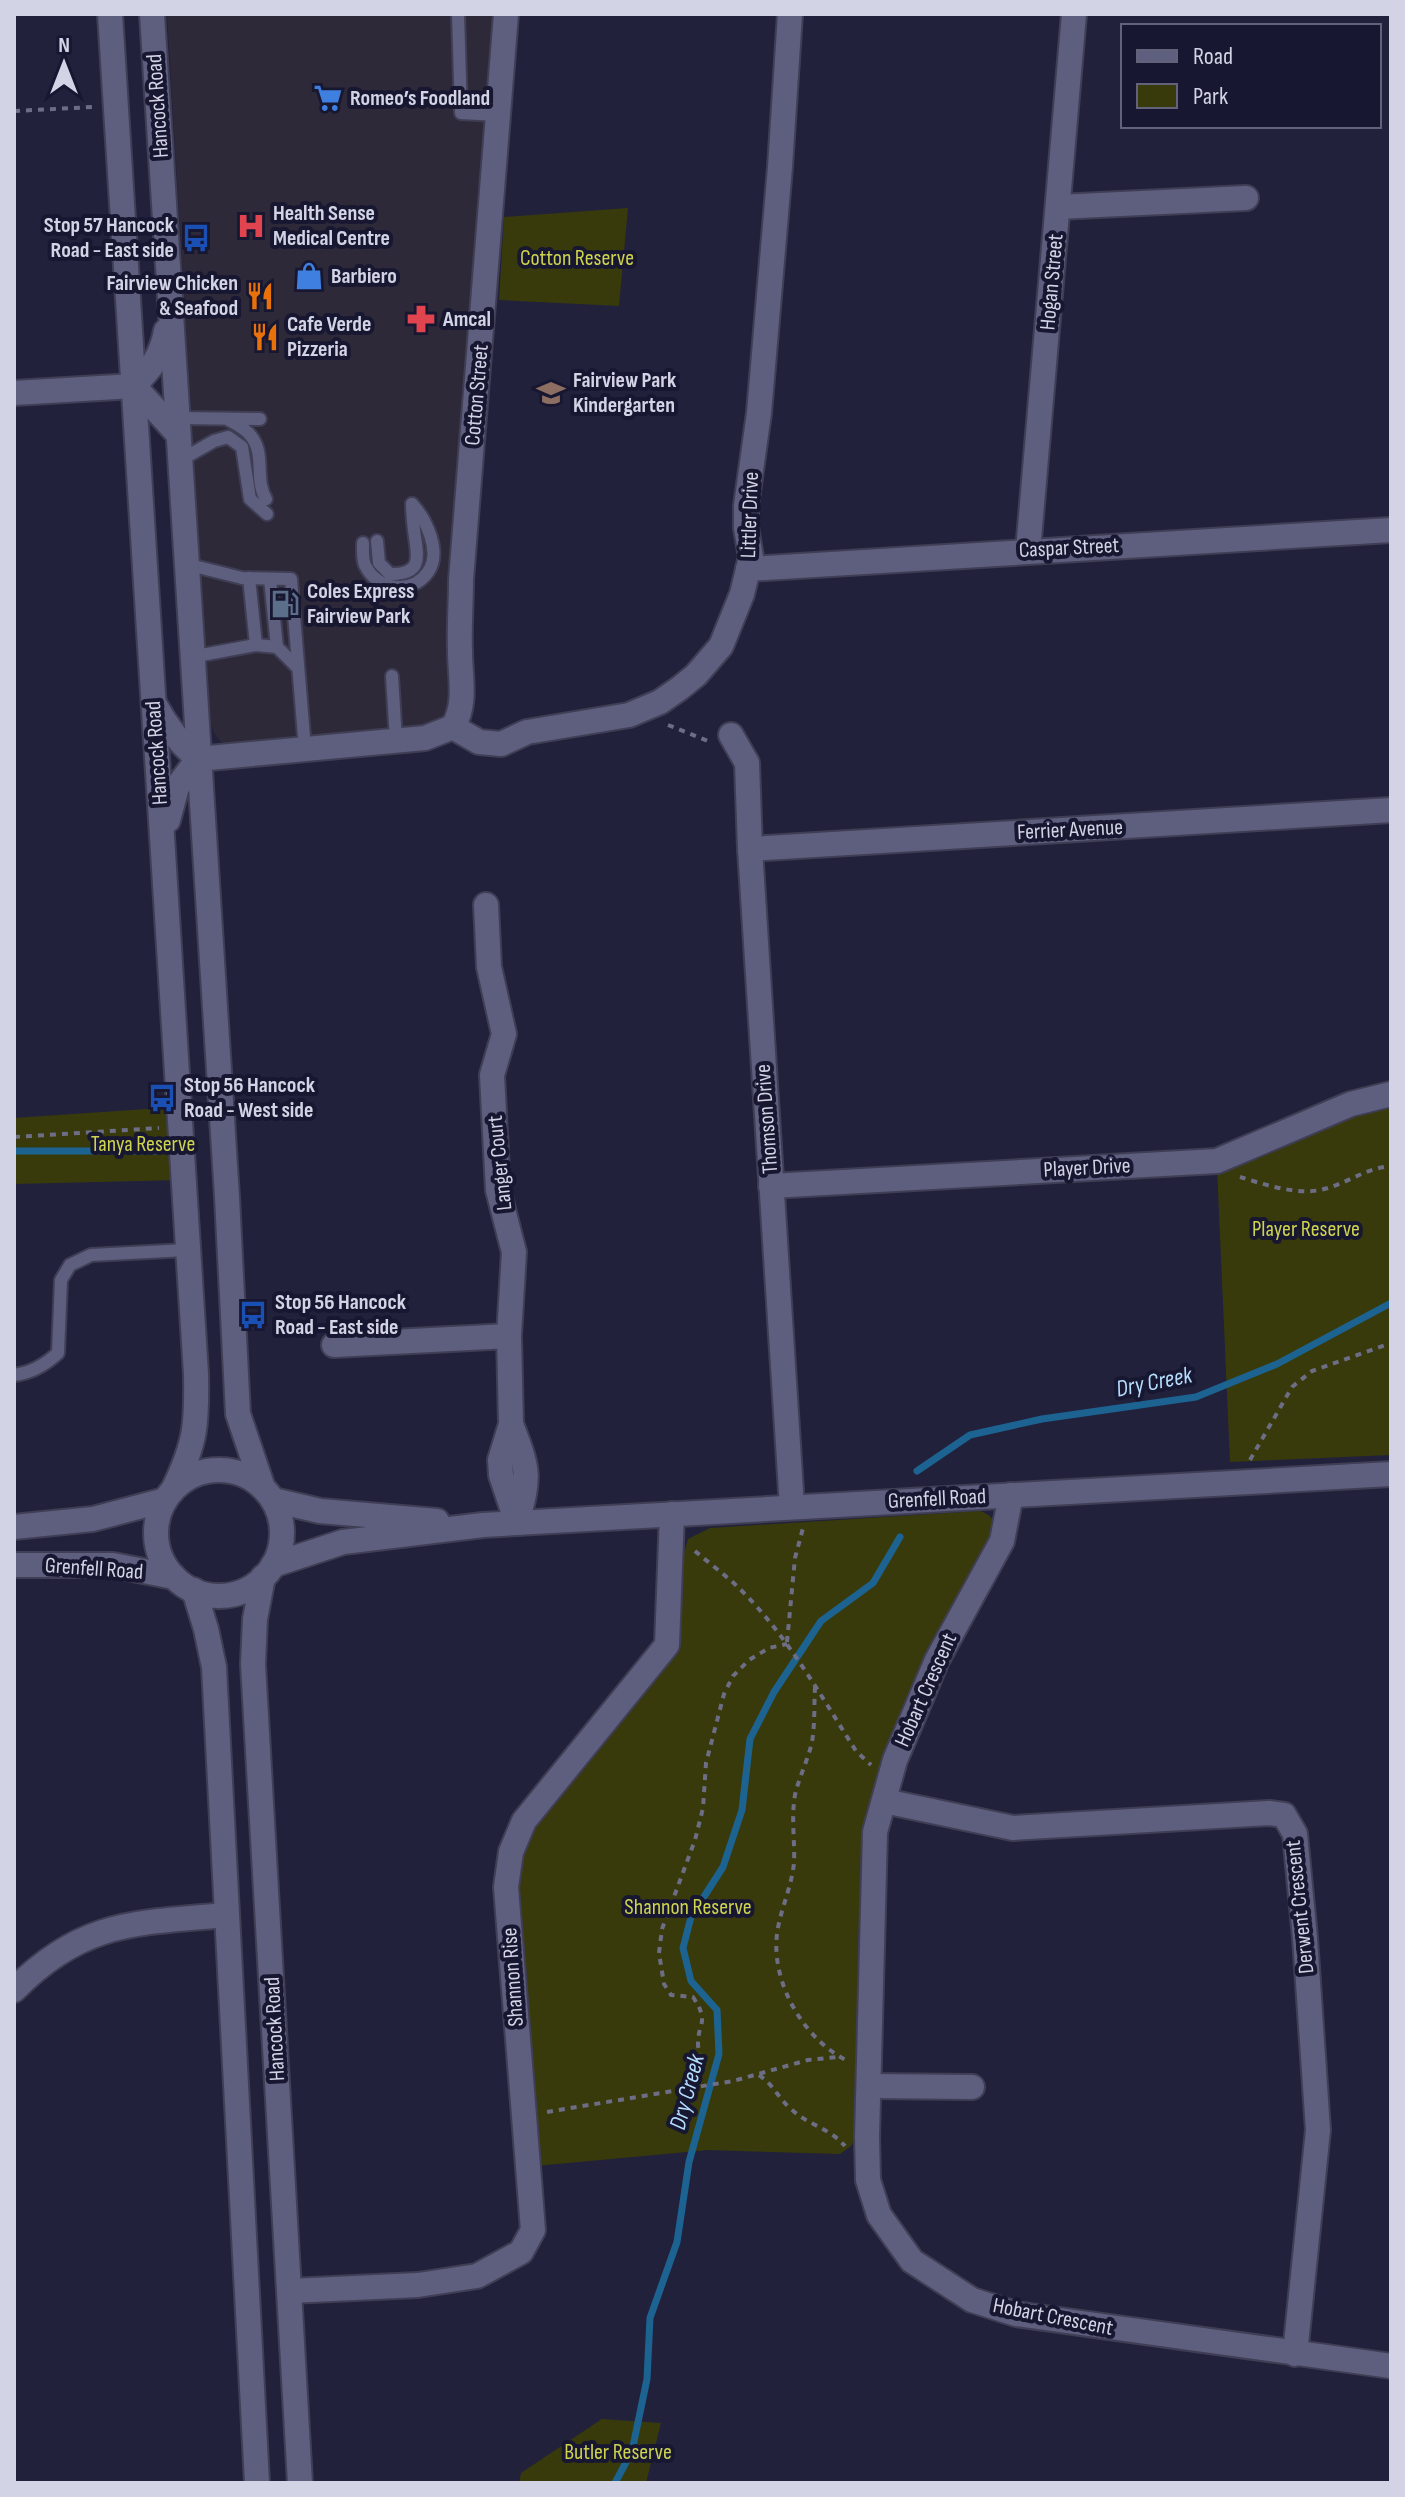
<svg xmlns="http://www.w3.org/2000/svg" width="1405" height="2497" font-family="'Sofia Sans Condensed',sans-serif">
<rect width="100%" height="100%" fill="#21213c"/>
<!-- commercial -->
<path fill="#2d2939" d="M167 14H495L446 632 452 703 448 717 436 727 233 746 220 741 214 733 210 721Z"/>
<!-- green -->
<g fill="#383a0b">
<path d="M628 208 619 306 499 300 504 217Z"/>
<path d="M1391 1105V1455L1230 1462 1217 1168 1353 1115Z"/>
<path d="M176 1107 181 1180 14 1184V1118Z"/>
<path d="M980 1511C991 1515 994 1519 997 1530L864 1831 858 1946 857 2134 851 2146 840 2154 708 2150 536 2166 515 1887 519 1854 532 1825 678 1650 684 1553 688 1539 710 1528Z"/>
<path d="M602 2419 661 2423 646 2483H519L521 2473Z"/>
</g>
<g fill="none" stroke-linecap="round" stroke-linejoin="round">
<!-- stream -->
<g stroke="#1d6391" stroke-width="7">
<path d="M14 1151H157"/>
<path d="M917 1471 970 1435 1042 1419 1196 1397 1277 1364 1391 1303"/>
<path d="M615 2483 632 2451 647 2379 650 2318 677 2242 689 2162 719 2054 717 2010 691 1981 683 1948 691 1917 723 1867 742 1810 750 1739 774 1692 821 1621 873 1583 900 1537"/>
</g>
<defs>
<g id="lane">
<path d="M458 14 461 113 498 115"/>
<path d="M177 418 260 419"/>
<path d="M229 420C236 424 246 429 251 436 266 455 254 479 266 499"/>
<path d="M179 461 214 441 228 437 242 447 250 499 267 514"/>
<path d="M377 541 379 563 390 574C425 575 417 554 414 530 413 521 412 513 412 504"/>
<path d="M363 543C363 550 362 561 366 567 378 590 412 595 428 572 442 552 426 519 412 504"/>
<path d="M186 564 242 578 291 579 305 749"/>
<path d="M249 578 256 645"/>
<path d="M270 579 277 647 298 668"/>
<path d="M191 657 256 645 277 647"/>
<path d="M392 676 396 740"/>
<path d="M14 1375C31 1373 45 1365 58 1353L61 1280 70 1265 91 1255 187 1250"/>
</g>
<g id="street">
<path d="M1058 207 1246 198"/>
<path d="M14 393 134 386"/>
<path d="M1028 551 1074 14"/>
<path d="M748 569 1391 530"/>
<path d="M453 727C467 703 460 678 460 651 459 628 461 604 461 580L506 14"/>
<path d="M731 735 747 763 750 849 792 1507"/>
<path d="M198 759 425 738 453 727 479 742 501 744 527 732 629 715 660 702 680 688 696 675 721 646 742 594 751 557 746 528V506L759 413 780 167 790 14"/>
<path d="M750 849 1391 810"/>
<path d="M486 905 489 967 504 1034 492 1075 498 1190 514 1252 509 1336 511 1424 500 1460 501 1475 517 1523"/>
<path d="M771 1186 1217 1161 1351 1104 1391 1094"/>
<path d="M334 1345 509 1336"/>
<path d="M511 1424C529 1471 530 1475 517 1523"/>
<path d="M1011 1495 1002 1541 937 1660 895 1760 875 1832 867 2137 868 2180 879 2215 912 2261 972 2300 1016 2314 1391 2366"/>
<path d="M884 1801 1013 1828 1269 1813 1284 1815 1295 1834 1305 1938 1318 2130 1295 2354"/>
<path d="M14 1990C82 1921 135 1923 226 1915"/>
<path d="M869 2086 972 2087"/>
<path d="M290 2291 418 2285 477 2276 521 2252 533 2230 506 1887 511 1852 524 1821 667 1645 672 1514"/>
</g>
<g id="secondary">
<path d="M110 14 196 1374C197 1424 196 1442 174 1488"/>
<path d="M152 14 227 1197 238 1414 263 1488"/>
<path d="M134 386C152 367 161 357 166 331"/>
<path d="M134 386 177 433"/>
<path d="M155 705C167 727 179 743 198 759"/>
<path d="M168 820 177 787 198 759"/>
<circle cx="219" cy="1533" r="63"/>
<path d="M273 1500 320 1511 437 1521"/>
<path d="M14 1527 93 1519 165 1500"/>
<path d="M14 1565H113L174 1577"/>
<path d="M273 1565 343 1542 483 1525 1391 1474"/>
<path d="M263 1577 255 1619 253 1664 300 2483"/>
<path d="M194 1590 206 1629 214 1667 257 2483"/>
</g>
</defs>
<!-- lane casing -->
<use href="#lane" stroke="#3f3e55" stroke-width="16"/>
<!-- street casing -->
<use href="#street" stroke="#3f3e55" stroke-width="28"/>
<!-- secondary casing -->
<use href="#secondary" stroke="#3f3e55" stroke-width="28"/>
<!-- path -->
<g stroke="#6d6e85" stroke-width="4" stroke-dasharray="6 6" stroke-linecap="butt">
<path d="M14 111 93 107"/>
<path d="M668 725 708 741"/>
<path d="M14 1137 159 1128"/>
<path d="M1240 1177C1263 1184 1295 1195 1320 1190 1345 1185 1365 1168 1391 1166"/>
<path d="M1250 1460 1292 1387 1312 1371 1391 1343"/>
<path d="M695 1551C710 1564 727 1576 742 1591 788 1637 821 1696 856 1751L871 1765"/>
<path d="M787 1642 795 1558 803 1528"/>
<path d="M815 1687C814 1705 815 1724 812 1742 808 1760 799 1777 795 1795 791 1818 795 1840 794 1862 792 1887 780 1910 777 1934 771 1983 804 2040 848 2061"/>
<path d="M759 2075C774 2085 778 2098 791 2109 808 2125 828 2127 845 2146"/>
<path d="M681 2090C689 2080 699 2070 700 2057 700 2053 698 2049 698 2044 698 2021 710 2023 693 1997L671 1995 664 1984 659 1953 662 1929 695 1840 703 1808 706 1763 724 1694 733 1676 749 1660 769 1648 787 1644"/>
<path d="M547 2112 733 2081 808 2060 837 2057"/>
</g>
<!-- lane -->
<use href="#lane" stroke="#5e5f7e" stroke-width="12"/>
<!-- street -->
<use href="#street" stroke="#5e5f7e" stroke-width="24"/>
<!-- secondary -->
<use href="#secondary" stroke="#5e5f7e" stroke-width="24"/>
</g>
<!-- icons -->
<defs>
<symbol id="supermarket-bare" viewBox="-9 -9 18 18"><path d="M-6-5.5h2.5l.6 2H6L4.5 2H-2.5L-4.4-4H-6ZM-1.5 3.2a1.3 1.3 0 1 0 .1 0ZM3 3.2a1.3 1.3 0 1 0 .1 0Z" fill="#3f7fe0" stroke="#181731" stroke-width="2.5" paint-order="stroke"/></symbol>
<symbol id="hospital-bare" viewBox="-9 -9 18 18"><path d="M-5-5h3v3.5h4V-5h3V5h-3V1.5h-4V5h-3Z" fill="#e0444e" stroke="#181731" stroke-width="2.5" paint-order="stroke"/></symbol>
<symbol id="bus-bare" viewBox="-9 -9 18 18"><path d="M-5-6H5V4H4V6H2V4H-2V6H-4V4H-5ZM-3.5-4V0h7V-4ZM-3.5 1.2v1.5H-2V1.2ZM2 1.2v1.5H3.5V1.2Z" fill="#1a4fb4" stroke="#181731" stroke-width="2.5" paint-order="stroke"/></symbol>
<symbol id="shop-bare" viewBox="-9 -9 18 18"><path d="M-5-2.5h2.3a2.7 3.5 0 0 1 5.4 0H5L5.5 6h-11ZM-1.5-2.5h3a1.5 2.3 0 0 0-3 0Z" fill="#3f7fe0" stroke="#181731" stroke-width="2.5" paint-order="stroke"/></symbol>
<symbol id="restaurant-bare" viewBox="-9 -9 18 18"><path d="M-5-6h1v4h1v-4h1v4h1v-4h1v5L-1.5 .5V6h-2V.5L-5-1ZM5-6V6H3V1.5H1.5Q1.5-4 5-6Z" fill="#e8710a" stroke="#181731" stroke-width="2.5" paint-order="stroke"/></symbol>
<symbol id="pharmacy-bare" viewBox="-9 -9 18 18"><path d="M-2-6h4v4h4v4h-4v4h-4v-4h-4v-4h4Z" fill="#e0444e" stroke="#181731" stroke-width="2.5" paint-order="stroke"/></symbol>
<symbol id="school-bare" viewBox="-9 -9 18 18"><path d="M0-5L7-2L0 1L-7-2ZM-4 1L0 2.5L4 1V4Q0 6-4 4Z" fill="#8d6e63" stroke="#181731" stroke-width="2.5" paint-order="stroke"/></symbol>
<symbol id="fuel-bare" viewBox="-9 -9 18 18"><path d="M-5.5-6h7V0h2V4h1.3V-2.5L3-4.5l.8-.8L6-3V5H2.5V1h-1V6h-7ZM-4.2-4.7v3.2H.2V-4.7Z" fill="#5c6f8a" stroke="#181731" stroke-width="2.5" paint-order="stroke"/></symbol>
</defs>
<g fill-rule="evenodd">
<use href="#supermarket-bare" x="308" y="78" width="40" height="40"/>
<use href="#hospital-bare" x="231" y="206" width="40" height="40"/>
<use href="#bus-bare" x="176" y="218" width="40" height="40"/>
<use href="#shop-bare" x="289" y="256" width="40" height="40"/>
<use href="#restaurant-bare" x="240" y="276" width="40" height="40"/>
<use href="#pharmacy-bare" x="401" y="299" width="40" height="40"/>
<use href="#restaurant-bare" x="245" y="317" width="40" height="40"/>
<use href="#school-bare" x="531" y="373" width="40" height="40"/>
<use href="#fuel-bare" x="265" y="584" width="40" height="40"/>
<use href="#bus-bare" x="142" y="1078" width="40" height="40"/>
<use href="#bus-bare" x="233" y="1295" width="40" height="40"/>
</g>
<g text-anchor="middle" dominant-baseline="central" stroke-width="8" stroke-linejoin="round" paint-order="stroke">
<!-- poi labels -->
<g font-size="22" font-weight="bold" fill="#d2d3e5" stroke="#181731" text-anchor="start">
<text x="350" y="98">Romeo’s Foodland</text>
<text x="273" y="213">Health Sense<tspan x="273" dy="25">Medical Centre</tspan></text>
<text x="174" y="225" text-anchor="end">Stop 57 Hancock<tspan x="174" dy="25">Road - East side</tspan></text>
<text x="331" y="276">Barbiero</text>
<text x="238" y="283" text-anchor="end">Fairview Chicken<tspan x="238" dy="25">&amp; Seafood</tspan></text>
<text x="443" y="319">Amcal</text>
<text x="287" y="324">Cafe Verde<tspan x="287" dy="25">Pizzeria</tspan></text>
<text x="573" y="380">Fairview Park<tspan x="573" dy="25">Kindergarten</tspan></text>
<text x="307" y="591">Coles Express<tspan x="307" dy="25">Fairview Park</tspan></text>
<text x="184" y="1085">Stop 56 Hancock<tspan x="184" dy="25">Road - West side</tspan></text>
<text x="275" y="1302">Stop 56 Hancock<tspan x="275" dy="25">Road - East side</tspan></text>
</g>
<!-- street labels -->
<g font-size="22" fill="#d2d3e5" stroke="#181731">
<text transform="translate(158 106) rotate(-94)">Hancock Road</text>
<text transform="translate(1052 282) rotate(-85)">Hogan Street</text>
<text transform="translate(477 395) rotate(-85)">Cotton Street</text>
<text transform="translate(750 515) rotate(-88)">Littler Drive</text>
<text transform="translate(1069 548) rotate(-3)">Caspar Street</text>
<text transform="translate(157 753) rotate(-94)">Hancock Road</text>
<text transform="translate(1070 830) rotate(-3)">Ferrier Avenue</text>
<text transform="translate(767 1119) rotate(-94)">Thomson Drive</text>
<text transform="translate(500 1163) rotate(-96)">Langer Court</text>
<text transform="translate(1087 1168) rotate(-3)">Player Drive</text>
<text transform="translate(937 1499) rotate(-3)">Grenfell Road</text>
<text transform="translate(94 1569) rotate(4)">Grenfell Road</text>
<text transform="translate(926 1690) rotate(-66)">Hobart Crescent</text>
<text transform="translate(1300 1907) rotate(-96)">Derwent Crescent</text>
<text transform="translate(513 1977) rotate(-94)">Shannon Rise</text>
<text transform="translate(275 2029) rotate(-93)">Hancock Road</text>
<text transform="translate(1053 2317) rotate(11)">Hobart Crescent</text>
</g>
<!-- park labels -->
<g font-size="22" fill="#ced44d" stroke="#181731">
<text x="577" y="258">Cotton Reserve</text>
<text x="143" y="1144">Tanya Reserve</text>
<text x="1306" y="1229">Player Reserve</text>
<text x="688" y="1907">Shannon Reserve</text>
<text x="618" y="2452">Butler Reserve</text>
</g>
<!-- water labels -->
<g font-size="24" font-style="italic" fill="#b4ddfd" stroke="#181731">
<text transform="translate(1154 1382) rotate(-11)">Dry Creek</text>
<text transform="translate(687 2092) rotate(-75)">Dry Creek</text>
</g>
</g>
<!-- border -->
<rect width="1405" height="2497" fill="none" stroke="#d2d3e5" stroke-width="32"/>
<!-- legend -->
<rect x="1121" y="24" width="260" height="104" fill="#181731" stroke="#626279" stroke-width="2"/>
<rect x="1137" y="50" width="40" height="12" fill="#5e5f7e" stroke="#626279" stroke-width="2"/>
<text x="1193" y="64" font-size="24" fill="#d2d3e5">Road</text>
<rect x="1137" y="84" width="40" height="24" fill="#383a0b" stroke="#626279" stroke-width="2"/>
<text x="1193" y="104" font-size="24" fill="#d2d3e5">Park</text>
<!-- north arrow -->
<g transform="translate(64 64)" stroke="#181731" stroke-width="6" paint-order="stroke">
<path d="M0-6L14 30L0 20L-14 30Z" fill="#d2d3e5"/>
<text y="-12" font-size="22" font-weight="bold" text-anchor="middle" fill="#d2d3e5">N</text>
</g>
</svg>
